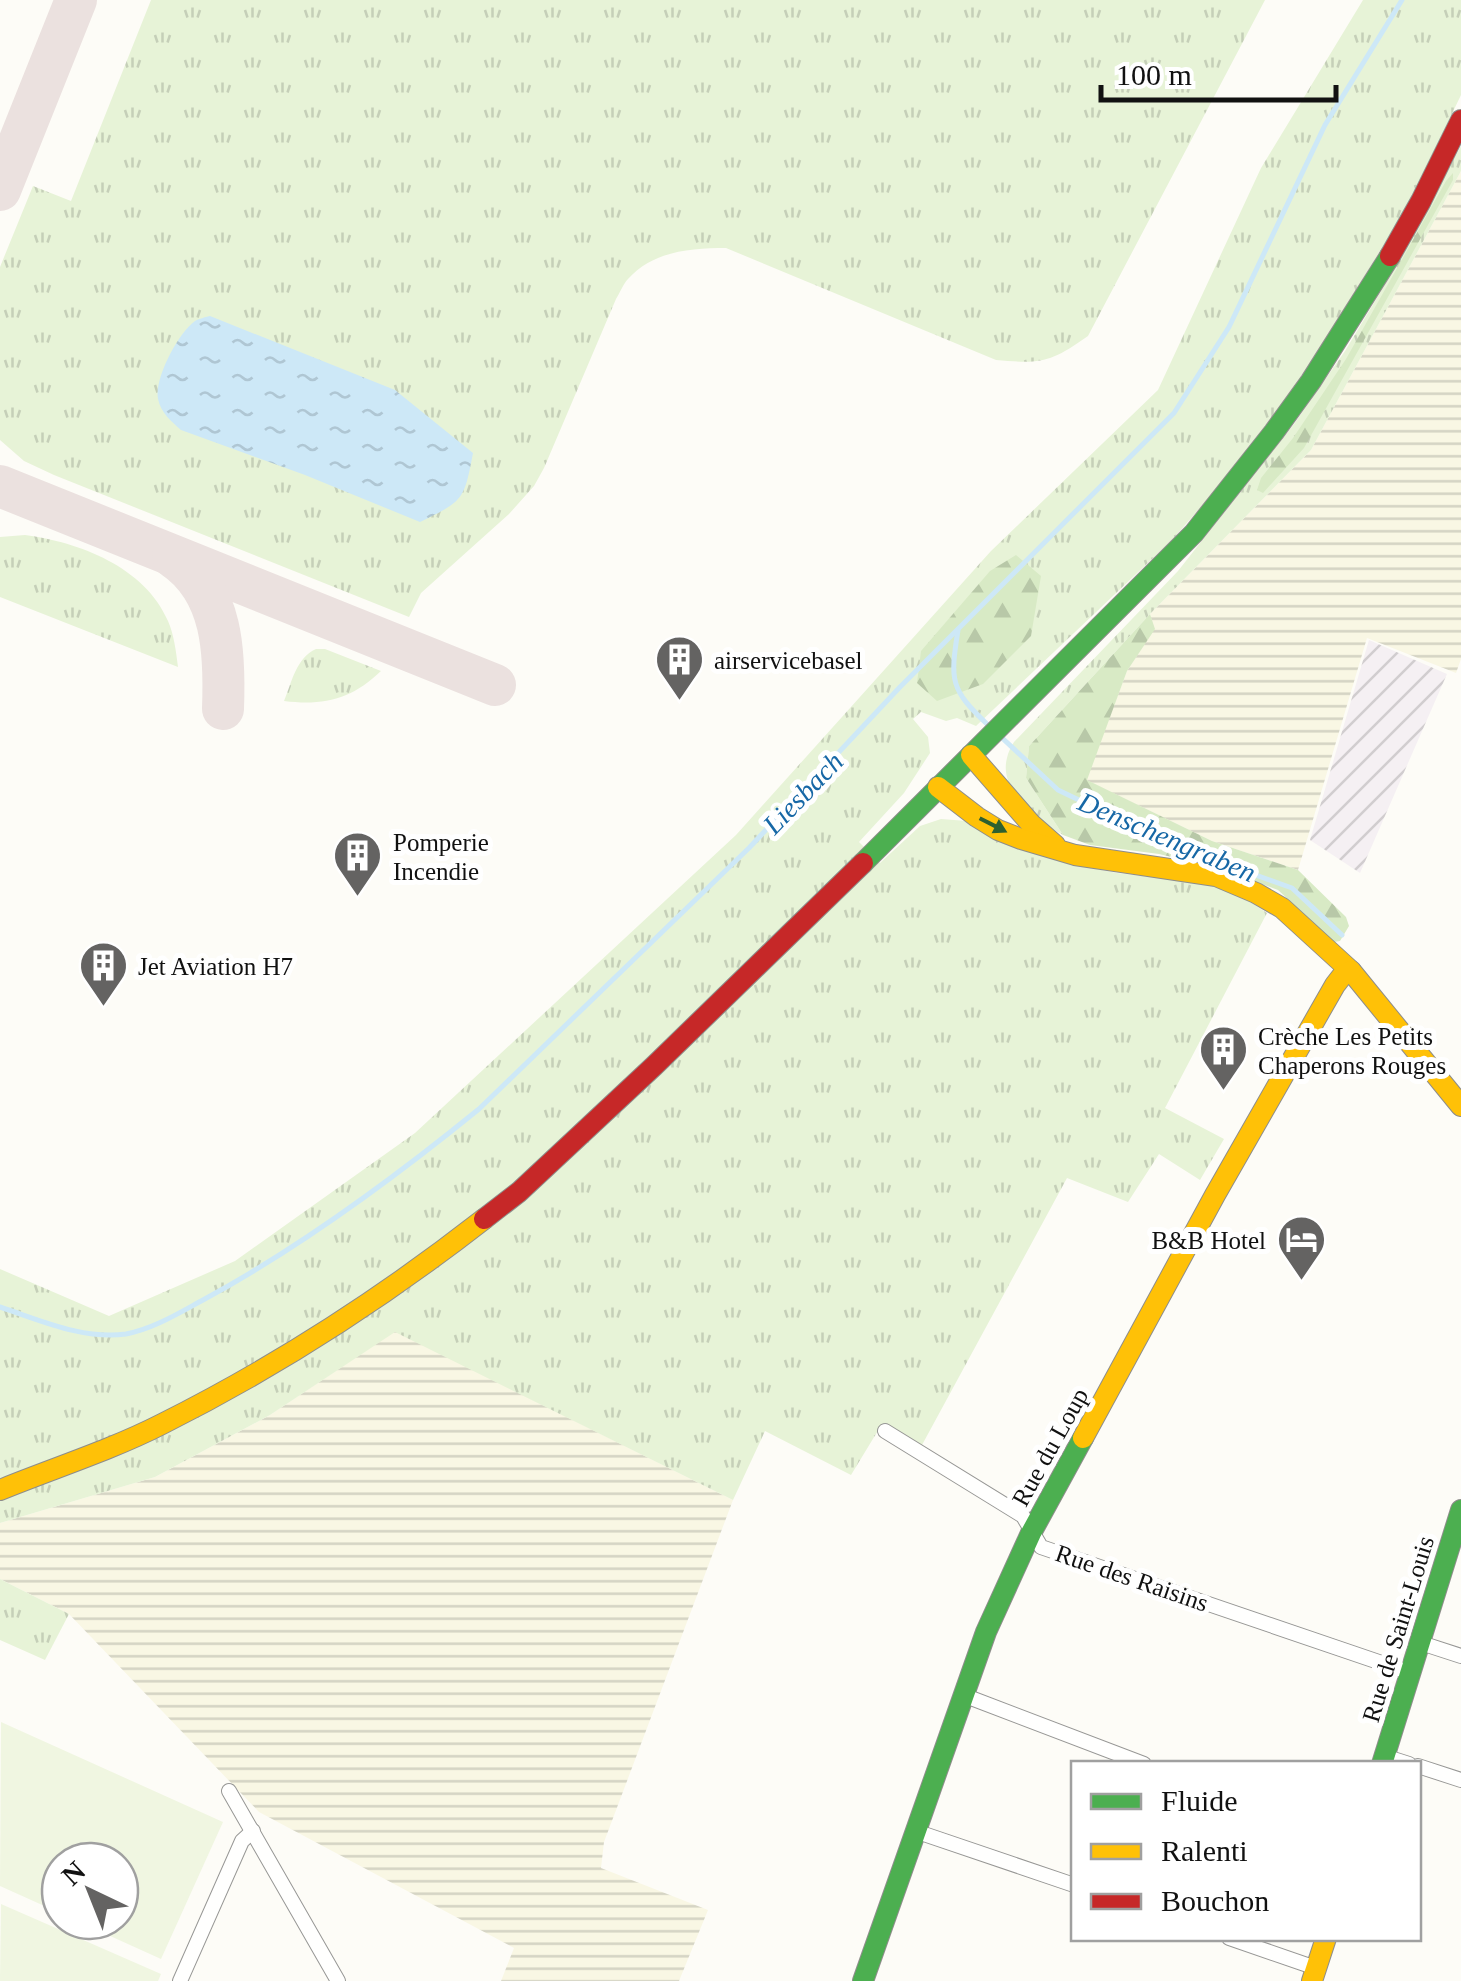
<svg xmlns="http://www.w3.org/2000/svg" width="1461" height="1981" font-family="Georgia,serif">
<defs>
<pattern id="industrial-furrows" width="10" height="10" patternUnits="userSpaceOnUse" patternTransform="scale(2.5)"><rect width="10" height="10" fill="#f5f0f3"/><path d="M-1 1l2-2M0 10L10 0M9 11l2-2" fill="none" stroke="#d1cdcf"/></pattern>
<pattern id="farmland-rules" width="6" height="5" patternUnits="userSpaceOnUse" patternTransform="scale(2.5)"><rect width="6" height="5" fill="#f9f7e4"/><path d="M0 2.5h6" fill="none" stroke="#d4d3c3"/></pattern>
<pattern id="grass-tufts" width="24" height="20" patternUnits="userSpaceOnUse" patternTransform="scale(2.5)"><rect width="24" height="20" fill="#e7f3d7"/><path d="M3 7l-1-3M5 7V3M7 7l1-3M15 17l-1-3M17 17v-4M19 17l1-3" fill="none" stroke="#c5cfb8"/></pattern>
<pattern id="forest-firs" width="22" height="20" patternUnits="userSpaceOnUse" patternTransform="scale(2.5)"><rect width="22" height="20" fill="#d8eac5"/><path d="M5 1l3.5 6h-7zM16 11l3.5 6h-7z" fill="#b8c8a8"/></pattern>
<pattern id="water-ripples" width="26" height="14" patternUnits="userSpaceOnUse" patternTransform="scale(2.5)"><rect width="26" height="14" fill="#cde8f7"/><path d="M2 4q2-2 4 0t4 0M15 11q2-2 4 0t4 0" fill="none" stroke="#afc6d3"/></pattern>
</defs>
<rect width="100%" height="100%" fill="#fdfcf7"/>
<!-- industrial -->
<path fill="url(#industrial-furrows)" d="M1369 640 1447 674 1360 873 1310 840Z"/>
<!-- farmland -->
<g fill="url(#farmland-rules)">
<path d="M1461 171V659L1456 673 1367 638 1298 870 1212 841 1086 780 1127 671 1154 629 1150 614 1311 450Z"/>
<path d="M395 1331 733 1500 604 1842 601 1868 708 1910 679 1981H501L514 1948 259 1812 69 1614 0 1579V1523L155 1477 270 1415Z"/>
</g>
<!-- grass -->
<g fill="url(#grass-tufts)">
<path d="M151 0H1265L1088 336C1050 363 1041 364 996 360L726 248C691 248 653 251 628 279 623 284 620 293 616 299L544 468 534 486 509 514 421 593 409 617 54 475 24 461 0 440V267L33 186 71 201Z"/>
<path d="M1363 0H1461V95L1406 209 1302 377 1249 452 1172 540 976 726 957 718 946 721 921 712 913 719 928 737 930 753 904 793 859 842 880 863 920 826 941 819 967 821 1013 844 1075 865 1117 873 1211 884 1249 901 1267 913 1165 1108 1224 1139 1200 1180 1159 1154 1128 1202 1067 1178 922 1445 882 1424 851 1475 765 1431 733 1500 395 1332 270 1415 155 1477 0 1523V1269L109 1316 235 1261 415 1133 736 835 991 551 1158 390 1261 168Z"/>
<path d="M1461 146V171L1311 450 1150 614 1029 746 1026 778 1063 835C1039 821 998 791 1007 758 1008 752 1011 747 1014 742L1178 571 1294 424 1345 351 1396 266Z"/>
<path d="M25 535C79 542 145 567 168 621 174 635 176 651 178 667L0 597V537Z"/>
<path d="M316 649H325L381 671C352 699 324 706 284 701 292 682 296 658 316 649Z"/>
<path d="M0 1579 69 1614 45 1660 0 1640Z"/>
</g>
<!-- forest -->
<g fill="url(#forest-firs)">
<path d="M1453 173V180L1304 448 1263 493 1257 490 1261 478 1293 438 1346 359 1446 181Z"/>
<path d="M1016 555 1041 576 1031 636 983 684 937 701 917 683 921 651 990 571Z"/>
<path d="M1150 614 1155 629 1127 671 1087 780 1212 841 1298 870 1346 917 1349 926 1340 941 1334 942 1278 890 1218 868 1159 854 1090 845 1063 835 1026 778 1029 746Z"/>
</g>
<!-- pitch -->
<g fill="#f0f6e1">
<path d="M1 1722 223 1822 161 1959 77 1921H120V1861H60V1913L0 1886Z"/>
<path d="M1 1904 161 1974 158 1981H0Z"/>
</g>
<!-- water -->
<path fill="url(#water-ripples)" d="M210 316 395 390 473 453C464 501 463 501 420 522L305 475 181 430C171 421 161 413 158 399 154 379 178 333 195 321 196 320 208 316 210 316Z"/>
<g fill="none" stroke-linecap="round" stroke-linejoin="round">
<!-- stream -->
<g stroke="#cde8f7" stroke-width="5">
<path d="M958 630C950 681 950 689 988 725"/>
<path d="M1000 736 1058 790 1177 847 1292 888 1342 935"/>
<path d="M0 1307C40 1320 83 1340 126 1334 153 1329 179 1313 203 1300 301 1247 393 1179 479 1109L749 848 900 687 1174 413 1229 327 1325 125 1402 0"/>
</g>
<!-- taxiway -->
<g stroke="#ebe1df" stroke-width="42">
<path d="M0 190 76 0"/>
<path d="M0 486 495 685"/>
<path d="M173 557C224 591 225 655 223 709"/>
</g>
<defs>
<g id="street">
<path d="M885 1431 1023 1516 1041 1547 1411 1673"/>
<path d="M1421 1643 1461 1656"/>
<path d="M963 1695 1144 1764"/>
<path d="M1384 1756 1409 1764"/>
<path d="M1418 1766 1461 1780"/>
<path d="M229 1791 338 1981"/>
<path d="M915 1831 1074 1885"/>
<path d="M1229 1938 1316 1968"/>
<path d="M180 1981 242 1841 253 1831"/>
</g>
<g id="fast">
<path d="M863 863 1194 533 1274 432 1311 381 1390 256"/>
<path d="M1382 1764 1461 1510"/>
<path d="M863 1981 986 1632 1031 1533 1083 1438"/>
</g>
<g id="slow">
<path d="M971 755 1031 824 1055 845"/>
<path d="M938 787 977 817 998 830 1021 839 1075 855 1216 876 1256 893 1282 908 1351 971 1461 1106"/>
<path d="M1083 1438 1215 1195 1335 985 1342 976 1351 971"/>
<path d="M0 1490C54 1468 111 1450 162 1424 276 1367 384 1297 484 1219"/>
<path d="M1312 1981 1326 1938"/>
</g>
<g id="jam">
<path d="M1390 256 1421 201 1461 120"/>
<path d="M484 1219 519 1192 654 1066 863 863"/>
</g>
</defs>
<!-- street casing -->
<use href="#street" stroke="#979795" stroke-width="16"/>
<!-- fast casing -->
<use href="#fast" stroke="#8e8d8b" stroke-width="22"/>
<!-- slow casing -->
<use href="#slow" stroke="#8e8d8b" stroke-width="22"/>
<!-- jam casing -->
<use href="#jam" stroke="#8e8d8b" stroke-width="22"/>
<!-- street -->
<use href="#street" stroke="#fffffe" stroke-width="14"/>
<!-- fast -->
<use href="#fast" stroke="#4caf50" stroke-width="20"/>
<!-- slow -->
<use href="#slow" stroke="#ffc107" stroke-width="20"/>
<!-- jam -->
<use href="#jam" stroke="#c62828" stroke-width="20"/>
</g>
<!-- one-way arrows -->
<defs><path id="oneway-solid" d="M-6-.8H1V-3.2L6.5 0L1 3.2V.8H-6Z" transform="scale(2.5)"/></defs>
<use fill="#2e6030" href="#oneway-solid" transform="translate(993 825) rotate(27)"/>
<!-- icons -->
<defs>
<symbol id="building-pin" viewBox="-11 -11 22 30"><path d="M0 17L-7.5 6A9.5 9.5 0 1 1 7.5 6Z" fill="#646362" stroke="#fff"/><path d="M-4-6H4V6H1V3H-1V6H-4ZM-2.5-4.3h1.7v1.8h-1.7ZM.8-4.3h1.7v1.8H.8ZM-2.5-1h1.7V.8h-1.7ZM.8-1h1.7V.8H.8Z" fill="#fff"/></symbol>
<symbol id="hotel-pin" viewBox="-11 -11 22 30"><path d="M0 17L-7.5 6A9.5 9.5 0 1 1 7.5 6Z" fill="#646362" stroke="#fff"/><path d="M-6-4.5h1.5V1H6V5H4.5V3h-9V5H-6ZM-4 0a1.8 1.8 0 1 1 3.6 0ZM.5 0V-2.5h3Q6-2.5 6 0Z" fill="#fff"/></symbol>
</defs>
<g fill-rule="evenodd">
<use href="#building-pin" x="652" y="632" width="55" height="75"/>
<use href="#building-pin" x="330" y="828" width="55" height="75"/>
<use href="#building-pin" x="76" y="938" width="55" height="75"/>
<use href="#building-pin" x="1196" y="1022" width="55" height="75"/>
<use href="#hotel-pin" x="1274" y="1212" width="55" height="75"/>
</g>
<g text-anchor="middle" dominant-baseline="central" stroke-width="10" stroke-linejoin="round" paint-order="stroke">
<!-- poi labels -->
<g font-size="25" fill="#111" stroke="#fff" text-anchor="start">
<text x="714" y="660">airservicebasel</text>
<text x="393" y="842">Pomperie<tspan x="393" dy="29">Incendie</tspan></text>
<text x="138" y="966">Jet Aviation H7</text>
<text x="1258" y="1036">Crèche Les Petits<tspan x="1258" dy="29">Chaperons Rouges</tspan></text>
<text x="1266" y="1240" text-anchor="end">B&amp;B Hotel</text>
</g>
<!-- street labels -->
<g font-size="25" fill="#111" stroke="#fff">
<text transform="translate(1050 1447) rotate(-61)">Rue du Loup</text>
<text transform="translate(1132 1578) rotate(19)">Rue des Raisins</text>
<text transform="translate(1398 1629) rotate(-73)">Rue de Saint-Louis</text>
</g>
<!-- water labels -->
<g font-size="28" font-style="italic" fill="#1768a6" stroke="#fff">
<text transform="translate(803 793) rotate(-46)">Liesbach</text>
<text transform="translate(1167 837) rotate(23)">Denschengraben</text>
</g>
</g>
<!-- legend -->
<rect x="1071" y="1761" width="350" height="180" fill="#ffffff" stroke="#a0a0a0" stroke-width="2.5"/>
<rect x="1091" y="1794" width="50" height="15" fill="#4caf50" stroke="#a0a0a0" stroke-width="2.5"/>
<text x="1161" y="1811" font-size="30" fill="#111111">Fluide</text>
<rect x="1091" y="1844" width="50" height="15" fill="#ffc107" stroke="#a0a0a0" stroke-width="2.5"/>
<text x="1161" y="1861" font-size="30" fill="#111111">Ralenti</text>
<rect x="1091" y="1894" width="50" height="15" fill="#c62828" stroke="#a0a0a0" stroke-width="2.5"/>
<text x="1161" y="1911" font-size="30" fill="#111111">Bouchon</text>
<!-- north arrow -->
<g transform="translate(90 1891) rotate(317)"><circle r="48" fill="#ffffff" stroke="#a0a0a0" stroke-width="2.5"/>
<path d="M0-8L18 38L0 25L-18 38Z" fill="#646362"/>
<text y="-15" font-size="28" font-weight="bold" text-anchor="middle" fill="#111111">N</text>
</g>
<!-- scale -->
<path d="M1101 85v15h235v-15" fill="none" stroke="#111111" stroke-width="5"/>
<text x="1116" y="85" font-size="30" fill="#111111" stroke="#ffffff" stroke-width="8" paint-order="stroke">100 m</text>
</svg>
